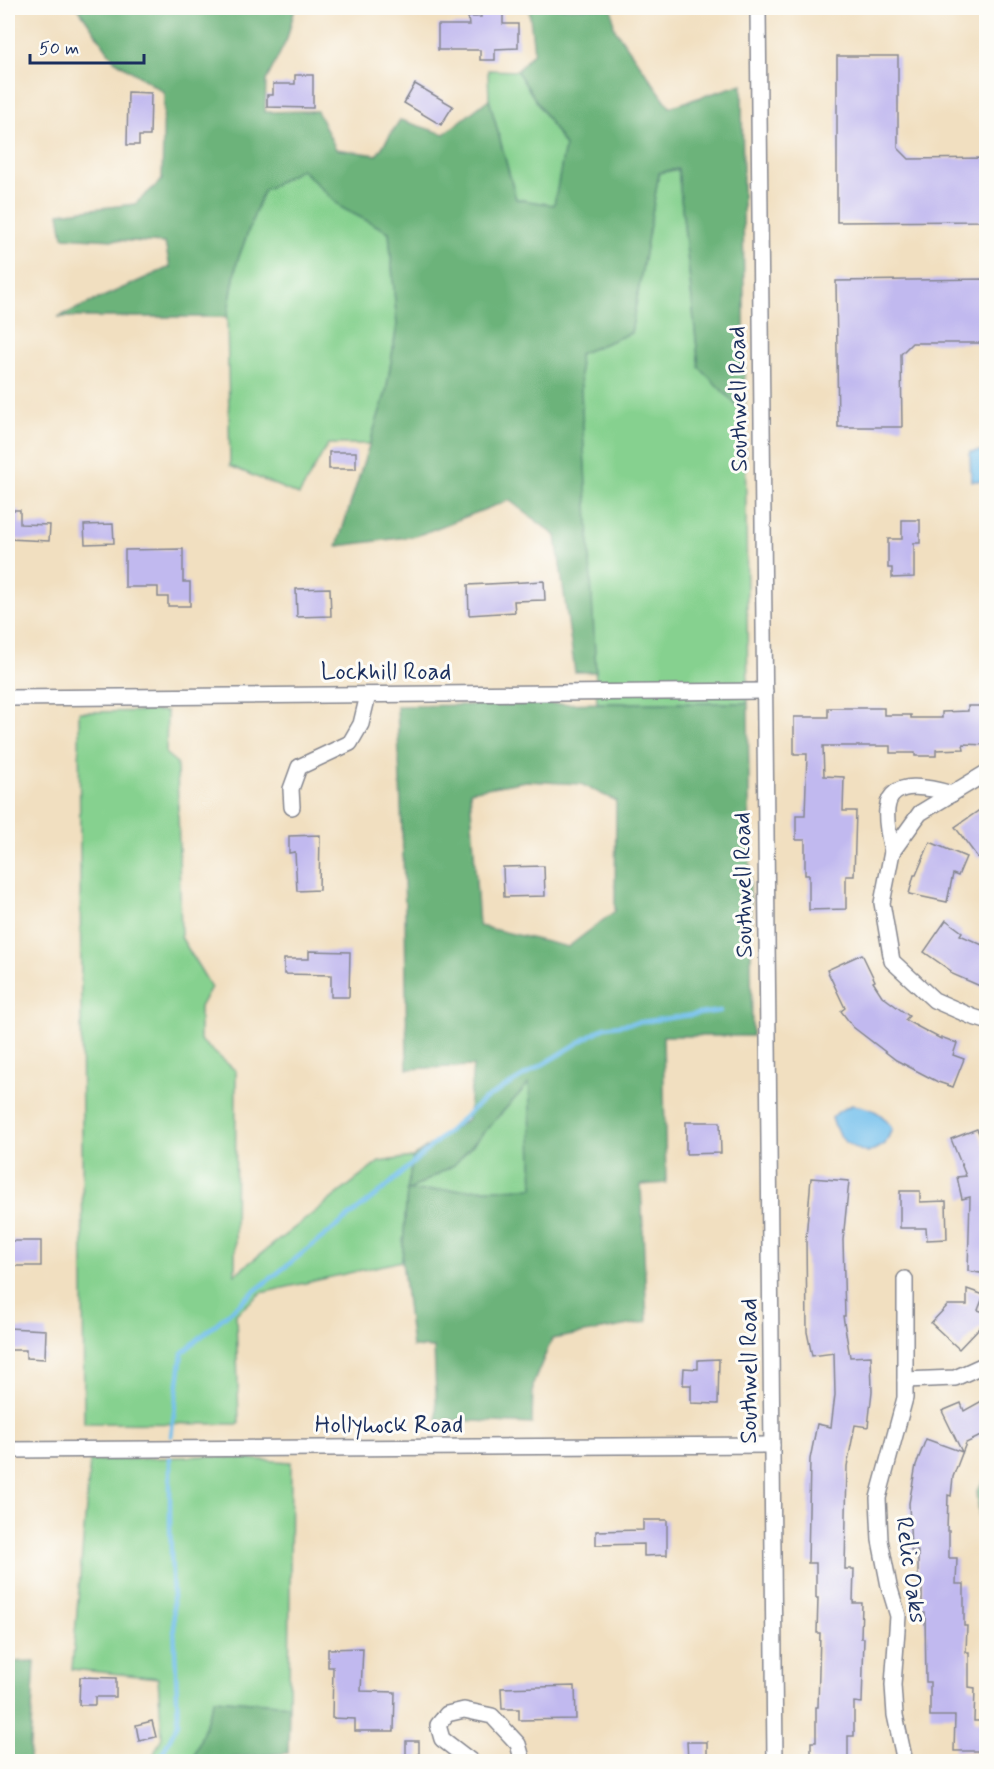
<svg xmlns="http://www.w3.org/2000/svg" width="994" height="1769" font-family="Mynerve,sans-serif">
<rect width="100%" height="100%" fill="#fdfcf7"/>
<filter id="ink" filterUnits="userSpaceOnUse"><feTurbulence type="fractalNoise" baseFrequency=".0167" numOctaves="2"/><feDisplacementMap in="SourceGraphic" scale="12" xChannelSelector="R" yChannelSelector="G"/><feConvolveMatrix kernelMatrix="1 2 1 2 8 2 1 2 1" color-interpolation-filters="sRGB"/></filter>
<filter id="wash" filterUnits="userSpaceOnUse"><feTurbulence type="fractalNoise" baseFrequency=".008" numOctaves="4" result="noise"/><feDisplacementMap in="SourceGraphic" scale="24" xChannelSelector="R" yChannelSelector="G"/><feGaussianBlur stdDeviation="1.35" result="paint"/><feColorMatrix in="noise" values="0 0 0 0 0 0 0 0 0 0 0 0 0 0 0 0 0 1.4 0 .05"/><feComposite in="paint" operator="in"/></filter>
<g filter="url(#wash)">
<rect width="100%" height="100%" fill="#f1dfc0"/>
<!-- green -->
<g fill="#86d18f" stroke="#508076" stroke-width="1.5">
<path d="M488 70 517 71 565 146 555 206 516 199 489 99Z"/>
<path d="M301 169 342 208 389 232 397 325 386 392 370 444H328L299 495 230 466 227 317 237 262 263 191Z"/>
<path d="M678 169 699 367 745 414 748 703H597L579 354 631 333 659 173Z"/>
<path d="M167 711 166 754 177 763 181 937 211 987 200 1007V1040L236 1071 235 1274 379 1162 413 1157 407 1191 454 1165 530 1082 533 1188 407 1191 402 1261 261 1293 236 1314 239 1424 84 1423 79 712Z"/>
<path d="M205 1456 291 1462 289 1705 214 1699 193 1761 153 1756 162 1737 158 1678 72 1669 90 1461Z"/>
</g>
<!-- forest -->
<g fill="#6cb37a" stroke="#44716c" stroke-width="1.5" fill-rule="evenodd">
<path d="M78 8H295L287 39 266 81 265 112 317 111 336 149 377 155 400 120 444 134 489 99 516 199 554 205 565 146 517 71 534 52 529 8H612L614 28 670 107 742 84 745 414 699 367 678 169 659 173 631 333 579 354 596 672H575L556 536 509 500 416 536 337 546 386 392 397 325 389 232 342 208 301 169 263 191 237 262 227 317H58L170 267 165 243 63 237 59 213 135 204 162 180 164 92 114 60Z"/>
<path d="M617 703H748L752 1036H663L666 1183 641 1185 647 1322 552 1339 533 1384 532 1424 437 1419 434 1348 412 1347 402 1261 407 1191 413 1157 468 1119 473 1066 407 1069 405 906 397 706ZM526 781 581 784 616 801 615 911 568 947 479 926 470 791ZM529 1083 533 1188 408 1191 454 1165Z"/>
<path d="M986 1478V1598L977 1490Z"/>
<path d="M35 1661 29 1761H8V1662Z"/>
<path d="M214 1699 289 1705 288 1753 232 1758 231 1761H119L153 1756 193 1761Z"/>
</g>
<!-- water -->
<g fill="#73c0ed" stroke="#4778a6" stroke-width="1.5">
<path d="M986 451V481H971L970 452Z"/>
<path d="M852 1105C871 1108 882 1111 892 1129L885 1144 868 1153C847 1146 838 1139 832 1118L839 1111Z"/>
</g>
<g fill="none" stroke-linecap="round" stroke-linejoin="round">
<!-- stream -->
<g stroke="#73c0ed" stroke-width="4.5">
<path d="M171 1436 182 1353 251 1294 385 1188 482 1101 605 1027 720 1011"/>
<path d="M158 1762 178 1723 170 1526V1458"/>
</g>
</g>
<g id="blocks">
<!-- building -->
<g fill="#c1b9ef">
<path d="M481 8H503V24H518V48L495 49V60H480V50H438V25H469L468 17H481Z"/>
<path d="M837 56H898V148L909 159 987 158V221L837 222Z"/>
<path d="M295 75H313V108L267 107V95H273V84H295Z"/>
<path d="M415 84 453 106 441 125 404 103Z"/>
<path d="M128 92 151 93 150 136H139V145H127Z"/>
<path d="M987 279V343H912L901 354 902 427H838L836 281Z"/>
<rect x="329" y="452" width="27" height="17"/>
<path d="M8 510H20V524L50 525 49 541 8 539Z"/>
<path d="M902 520H920V543H914V577L892 578V568H888V539H902Z"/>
<path d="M113 524 114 543 85 544 84 525Z"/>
<path d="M183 549V582H190V606H168V597H158V587H125V550Z"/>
<path d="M544 581 545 600 514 601 515 612 469 615 468 585Z"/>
<path d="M330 588 331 616 297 617 296 589Z"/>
<path d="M968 706H987V745L963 744 964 749 936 750V756H915V753H890V746H823L824 776 844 777 843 811H856L854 876H846V909L809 910V875H805V840H796V815H805L807 754H794V717H828V708H884V715H911V718H942V712L968 711Z"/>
<path d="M987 805V852L978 858 955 827Z"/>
<path d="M320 835 319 890 297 891 295 852 289 853V836Z"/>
<path d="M930 842 966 857 958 876 953 874 947 902 909 894 914 875H916Z"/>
<path d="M544 866 545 896 504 897 503 867Z"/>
<path d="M946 920 962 932 960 935 987 947V989L950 973 951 971 924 952Z"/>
<path d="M309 951 350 952 349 997H331V975L284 974V959H309Z"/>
<path d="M862 954 875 981 873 982 882 996 909 1016 905 1020 941 1039V1037L957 1043 953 1055 964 1059 953 1087 938 1082 896 1060 853 1027 841 1011 845 1008 827 970Z"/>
<path d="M686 1122H720L721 1153 686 1154Z"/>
<path d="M977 1129 987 1151V1274L968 1271 970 1197 962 1199 957 1177 966 1176 951 1139Z"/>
<path d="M811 1178 849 1181 843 1240 845 1316H843L850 1357 871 1356 872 1391 868 1427 855 1425 847 1466 845 1569H854L853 1603H862L861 1638H864L862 1703 854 1702V1736H848V1761H811V1742H816V1707H818L820 1633H817L818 1598H816V1563H808L810 1459 817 1424 831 1427 835 1395 834 1353 812 1356 807 1332 806 1238Z"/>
<path d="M900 1191H920V1202L946 1201 947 1239 927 1240 926 1228H900Z"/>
<rect x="8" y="1241" width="33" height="25"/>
<path d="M967 1289 984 1295 978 1310 987 1313V1317L982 1328 980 1327 959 1349 931 1323 948 1305H967Z"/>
<path d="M8 1328 46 1330 45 1359 26 1358V1350H8Z"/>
<path d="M719 1359 718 1404 691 1403V1385H683L684 1368 698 1369V1360Z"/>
<path d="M987 1398V1433L966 1443 953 1477 951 1496 948 1495 947 1531H949V1558H957L956 1584H964V1626H967L966 1652H969V1687L975 1688 974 1721H987V1751H954L955 1716H930V1682H926L925 1613H922V1578H918V1551H911L909 1503 916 1465 926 1439 962 1452 942 1411 961 1403 964 1411Z"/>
<path d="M643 1520H667V1555L644 1556V1544L596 1545V1531L643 1530Z"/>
<path d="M363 1648 361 1691 395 1692 394 1731H355V1719L332 1718 333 1667H328V1649Z"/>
<path d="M80 1677 116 1678V1697H95V1705H79Z"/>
<path d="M575 1686 576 1719 519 1720V1709H502L501 1688Z"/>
<path d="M152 1721 156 1737 139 1741 136 1725Z"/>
<rect x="406" y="1741" width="13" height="20"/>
<path d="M687 1742H707V1761H688Z"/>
</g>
</g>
</g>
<g filter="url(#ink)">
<use href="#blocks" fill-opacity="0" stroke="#86878f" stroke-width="1.5"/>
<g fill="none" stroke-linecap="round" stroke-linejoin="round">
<defs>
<g id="minor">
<path d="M758 8 775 1762"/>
<path d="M8 698 765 691"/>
<path d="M986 773 920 813 892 852 882 903 892 961 934 1000 973 1017 986 1021"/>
<path d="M292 807 291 789 299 767 350 743 361 724 368 695"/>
<path d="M892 852C890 839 885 823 887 809 890 777 932 788 952 794"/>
<path d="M905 1279V1398L878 1498 880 1540 889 1586 898 1616 893 1685 895 1715 905 1762"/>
<path d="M905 1380 955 1378 986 1364"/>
<path d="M8 1450 772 1445"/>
<path d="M472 1762 442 1739 438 1725 447 1714 464 1710 492 1716 518 1744 523 1762"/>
</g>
</defs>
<!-- minor casing -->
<use href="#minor" stroke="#86878f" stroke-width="18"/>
<!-- minor -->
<use href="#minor" stroke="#fff" stroke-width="15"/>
</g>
</g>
<g text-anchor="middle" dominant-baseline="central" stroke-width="6" stroke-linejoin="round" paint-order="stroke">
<!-- street labels -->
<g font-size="24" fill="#1b2f5e" stroke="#fdfcf7">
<text transform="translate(739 399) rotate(-91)">Southwell Road</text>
<text x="386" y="672">Lockhill Road</text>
<text transform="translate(744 885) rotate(-91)">Southwell Road</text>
<text transform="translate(749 1371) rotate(-90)">Southwell Road</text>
<text x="389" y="1425">Hollyhock Road</text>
<text transform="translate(910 1570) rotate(82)">Relic Oaks</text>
</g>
</g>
<!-- margin -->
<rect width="994" height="1769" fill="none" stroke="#fdfcf7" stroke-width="30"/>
<!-- scale -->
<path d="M30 54v9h114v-9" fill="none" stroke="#1b2f5e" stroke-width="3"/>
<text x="39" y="54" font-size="18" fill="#1b2f5e" stroke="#fdfcf7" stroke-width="4.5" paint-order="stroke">50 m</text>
</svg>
